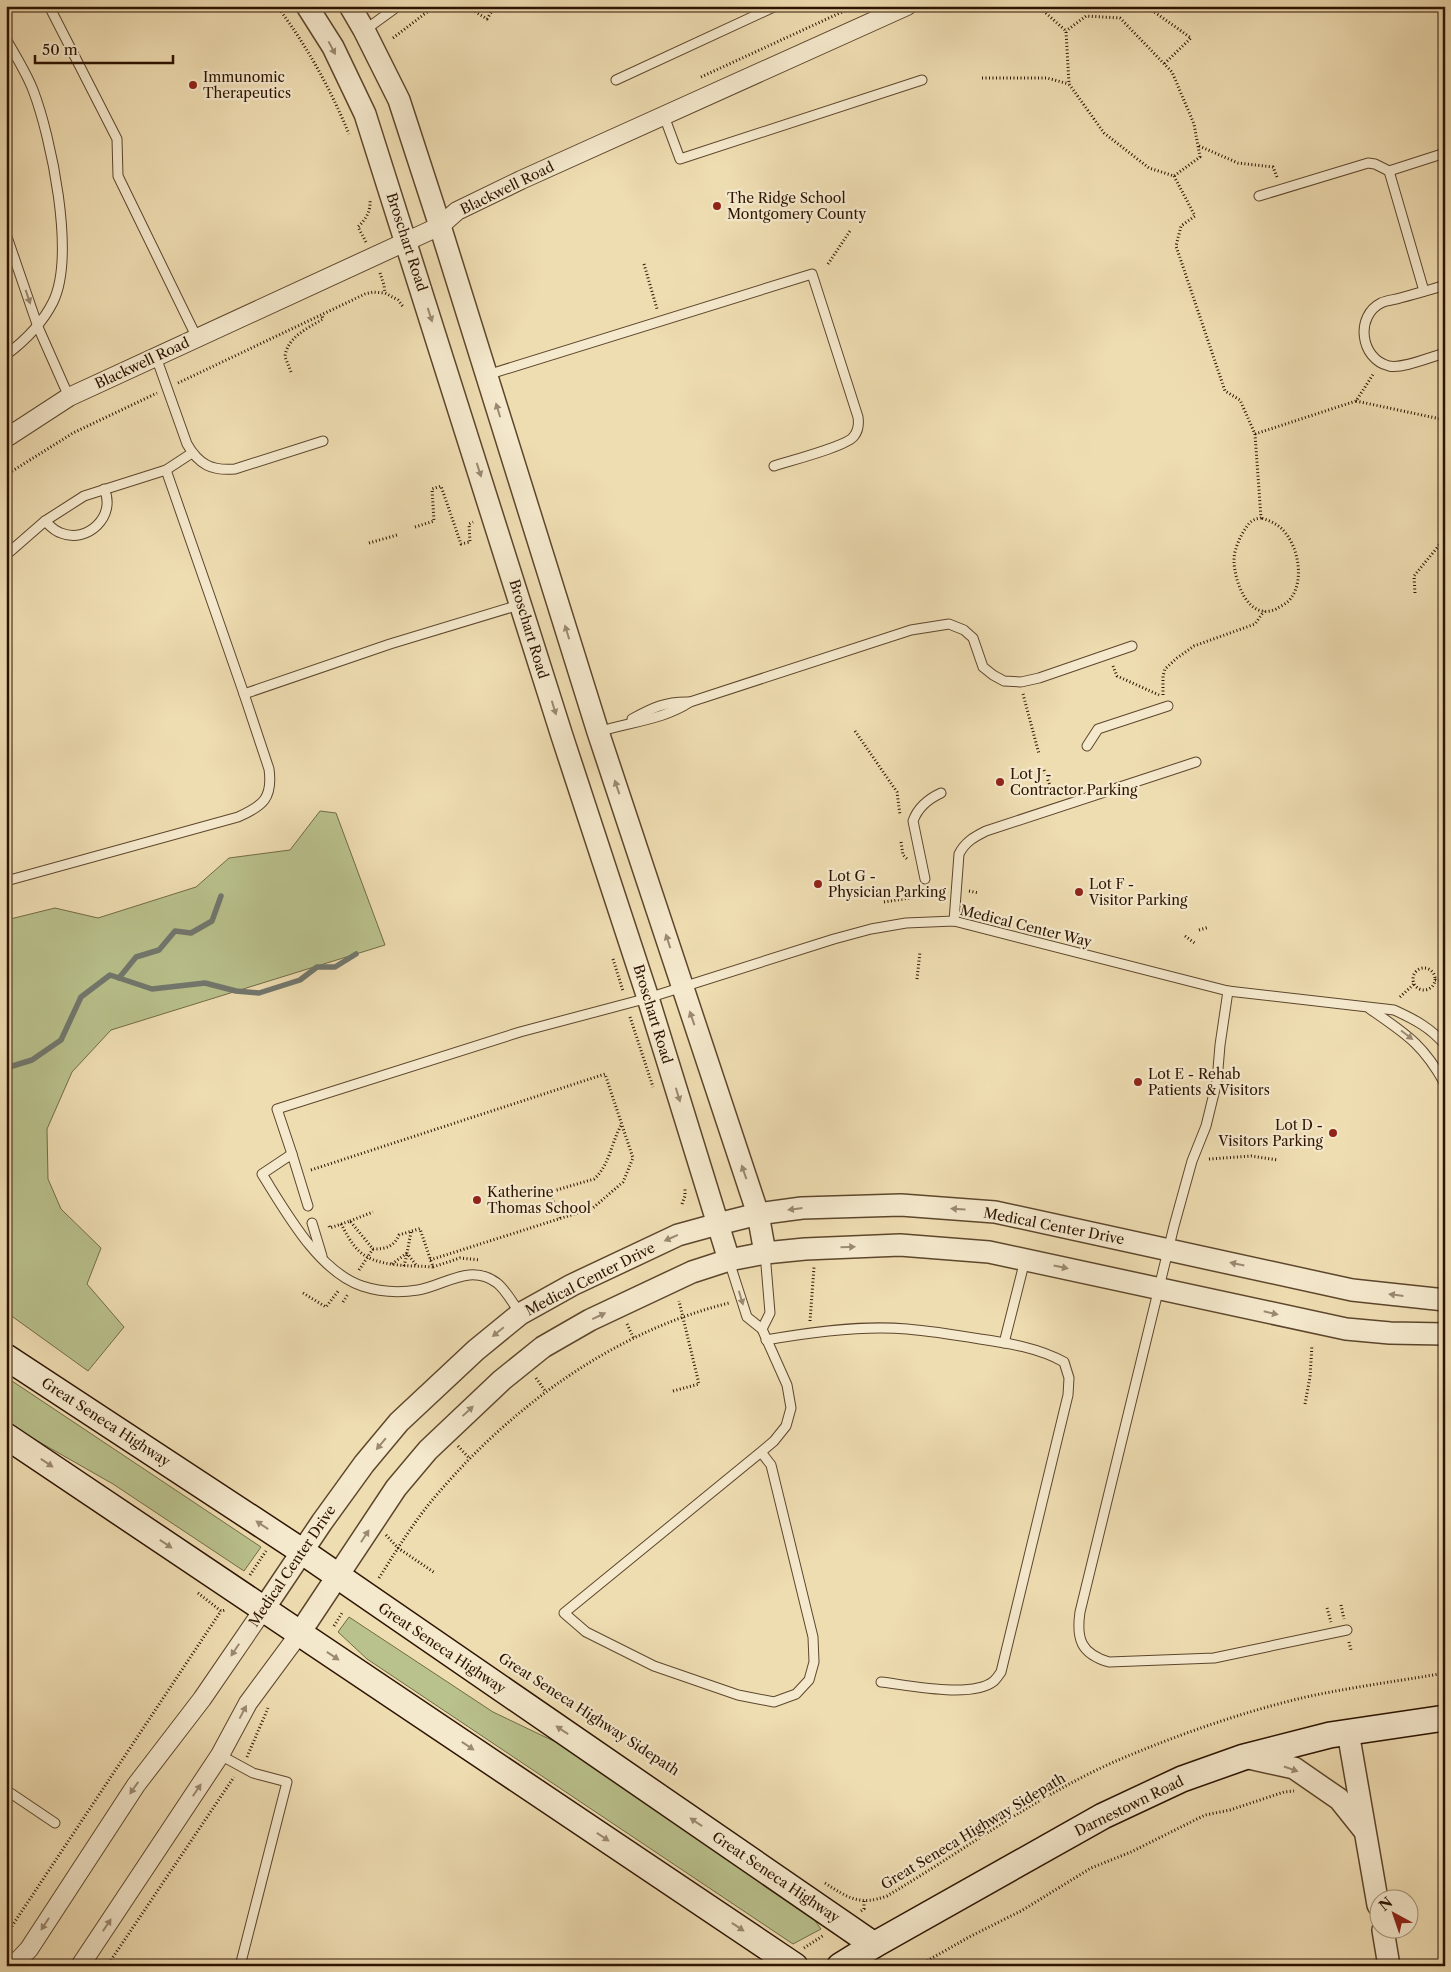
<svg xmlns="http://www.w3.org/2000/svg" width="1451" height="1972" font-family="'Libre Caslon Text',serif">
<rect width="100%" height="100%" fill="#efddb2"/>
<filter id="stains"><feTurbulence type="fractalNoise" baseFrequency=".004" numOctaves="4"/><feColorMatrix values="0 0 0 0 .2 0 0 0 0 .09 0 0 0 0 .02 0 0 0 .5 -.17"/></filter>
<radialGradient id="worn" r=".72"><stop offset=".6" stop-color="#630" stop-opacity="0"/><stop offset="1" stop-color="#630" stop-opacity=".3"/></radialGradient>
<!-- green -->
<g fill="#b9c18c" stroke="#726a46">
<path d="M320 811 336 813 385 945 111 1030 72 1072 47 1129 48 1179 61 1209 101 1248 87 1284 124 1327 88 1371 6 1312V920L55 908 98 918 196 887 229 858 290 850Z"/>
<path d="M6 1377 261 1547 244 1571 113 1484 6 1423Z"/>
<path d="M349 1617 493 1712 564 1746 813 1918 821 1929 793 1944 367 1659 338 1632Z"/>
</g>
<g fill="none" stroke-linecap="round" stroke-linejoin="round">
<!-- stream -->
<g stroke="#71776e" stroke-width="5.5">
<path d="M119 978 136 957 159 950 175 931 191 933 212 921 221 896"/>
<path d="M6 1068 32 1060 61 1040 81 997 110 975 152 989 205 983 236 991 259 993 300 980 317 967H335L356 954"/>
</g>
<defs>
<g id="service">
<path d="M49 6 117 139 118 176 197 338"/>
<path d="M365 30 398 6"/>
<path d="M6 39C15 55 26 72 33 90 51 137 76 255 53 302 42 324 26 340 6 355"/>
<path d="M616 80 776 6"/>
<path d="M664 116 680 159 922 80"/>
<path d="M1259 196 1368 163 1375 164 1389 171"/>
<path d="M6 234 38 327 69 397"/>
<path d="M1445 285C1430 290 1415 294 1400 298 1394 300 1387 300 1381 303 1355 316 1360 359 1389 366 1403 369 1430 357 1445 353"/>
<path d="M1424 291 1389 171 1445 153"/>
<path d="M156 357 187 444C199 465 212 471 235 469L323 441"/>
<path d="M487 375 812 274 858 417C859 424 859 430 854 436 848 446 789 461 774 466"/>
<path d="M166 470 192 453"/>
<path d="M45 521C50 526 54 531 61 533 87 544 117 516 104 489"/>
<path d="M6 555 45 521 84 496 166 470 244 694 390 644 522 604"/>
<path d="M632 719C652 708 666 701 690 702"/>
<path d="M598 732C629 722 663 720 690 702L911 630 949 624 964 630 973 638 983 667 993 675 1004 681 1021 682 1039 678 1132 646"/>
<path d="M1087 746 1098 729 1168 706"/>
<path d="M925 879 913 821C918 807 928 799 941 793"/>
<path d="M6 881 238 817C263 806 273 798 269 769L244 694"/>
<path d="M954 921 959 854C965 842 974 837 986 831L1196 762"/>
<path d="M1228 991 1220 1045 1217 1081 1206 1126 1192 1161 1174 1226 1080 1612C1076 1639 1081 1654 1109 1662L1214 1658 1347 1630"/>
<path d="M1370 1009C1406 1034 1423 1044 1445 1084"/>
<path d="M292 1154 277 1109 520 1032 648 998 834 939 871 929 906 923 954 921 1228 991 1394 1010C1414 1019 1431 1028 1445 1045"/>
<path d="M308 1206 292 1154 262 1174C286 1212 318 1271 362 1286 380 1292 399 1293 418 1290 446 1285 470 1263 497 1283 506 1290 513 1304 520 1313"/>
<path d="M312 1223 322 1256"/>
<path d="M729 1261 747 1317 762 1329 787 1385 791 1408 786 1426 774 1441 761 1452 564 1613 586 1632 654 1666 738 1695 774 1702 796 1694 809 1680 814 1662 813 1637 771 1465 761 1452"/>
<path d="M762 1329 770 1313 765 1253"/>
<path d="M766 1340C811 1332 861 1325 907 1329 931 1331 956 1335 980 1339 1008 1343 1039 1348 1064 1362L1069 1378 1068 1395 1001 1672C999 1675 996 1679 994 1681 972 1699 908 1685 881 1682"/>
<path d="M1004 1343 1025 1260"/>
<path d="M220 1755 253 1773 287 1782 240 1966"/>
<path d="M6 1790 55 1823"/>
</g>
<g id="minor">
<path d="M6 438 69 397 440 226 457 211 521 180 907 6"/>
<path d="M13 1966 29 1949 136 1785 202 1699 263 1610"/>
<path d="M80 1966 220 1755 248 1703 299 1634"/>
</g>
<g id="tertiary">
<path d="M307 6 333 47 365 114 562 736 648 998 729 1260"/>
<path d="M350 6 364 30 399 100 440 226 598 732 758 1214 765 1253"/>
<path d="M263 1610 322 1522 364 1464 399 1422 476 1350 520 1314 572 1285 678 1235 718 1224 758 1214 802 1208 901 1205 995 1212 1352 1290 1445 1300"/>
<path d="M299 1634 396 1488 428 1450 502 1380 543 1347 590 1320 692 1272 729 1260 765 1253 805 1249 900 1245 989 1252 1346 1329 1390 1333 1445 1334"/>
<path d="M1348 1732 1378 1905"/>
<path d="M1244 1757 1294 1768 1339 1799 1363 1829"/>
<path d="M1383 1930 1389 1966"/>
</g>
<g id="secondary">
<path d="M6 1357 303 1552 874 1945"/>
<path d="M6 1436 795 1966"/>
<path d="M840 1966 874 1945 1103 1816 1182 1779 1244 1757 1330 1735 1445 1718"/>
</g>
</defs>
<!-- service casing -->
<use href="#service" stroke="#5d462c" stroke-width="11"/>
<!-- minor casing -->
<use href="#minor" stroke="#5d462c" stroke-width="20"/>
<!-- tertiary casing -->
<use href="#tertiary" stroke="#5d462c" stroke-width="24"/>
<!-- secondary casing -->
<use href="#secondary" stroke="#2c1300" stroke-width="28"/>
<!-- path -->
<g stroke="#2c1300" stroke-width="3" stroke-dasharray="1 2.5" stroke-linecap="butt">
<path d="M277 6C307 46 330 88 349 134"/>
<path d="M466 6 487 19 495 6"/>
<path d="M1038 6 1066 31 1069 84 1104 133 1149 168 1174 176 1200 157 1194 124 1172 72 1120 18 1086 16 1066 31"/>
<path d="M1146 6 1191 38 1164 64"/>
<path d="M393 38 435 6"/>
<path d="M701 77 855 6"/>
<path d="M982 78H1047L1069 84"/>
<path d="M1199 146 1238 163 1273 167 1277 177"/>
<path d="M1174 176 1195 216 1181 226 1176 246 1225 391 1240 400 1255 434 1261 518C1250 519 1247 526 1242 534 1238 542 1234 551 1234 560 1234 580 1248 622 1276 609 1281 606 1288 603 1291 598 1305 579 1298 544 1281 528 1275 523 1268 520 1261 518"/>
<path d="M366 242 358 227C366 219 371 211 370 199"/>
<path d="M644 264 657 309"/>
<path d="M828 264 850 231"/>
<path d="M380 273 384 285 385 293 398 300 404 308"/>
<path d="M291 372 285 357C287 337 308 328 323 319L322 315"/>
<path d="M178 383 365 294 373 292 385 293"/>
<path d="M1356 401 1445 420"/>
<path d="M1255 434 1356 401 1374 373"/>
<path d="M6 475 73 433 157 393"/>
<path d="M415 527 434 521 432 489 441 486 461 544 470 542 469 524 473 522"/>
<path d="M369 543 397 535"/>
<path d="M1415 593 1414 576 1445 538"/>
<path d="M1113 666 1117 676 1159 695"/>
<path d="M1023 694 1039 754"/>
<path d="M1163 695V676L1165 669 1177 658 1194 646 1255 624 1264 611"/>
<path d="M855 731 897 792 900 815"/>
<path d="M1044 770 1054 796"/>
<path d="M901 842 903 855 907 859"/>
<path d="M969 891 979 893"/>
<path d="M884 902 916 897"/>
<path d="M1199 930 1209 927"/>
<path d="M1185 936 1196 944"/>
<path d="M613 959 623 991"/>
<circle cx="1424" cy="979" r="11"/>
<path d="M917 979 920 952"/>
<path d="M1435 980 1445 981"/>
<path d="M1400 997 1414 984"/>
<path d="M630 1017 653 1087"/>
<path d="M1209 1159 1251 1156 1278 1160"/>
<path d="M311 1170 605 1074 633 1158 623 1182 593 1208 430 1260"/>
<path d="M548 1188 560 1218"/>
<path d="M550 1192 594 1179C610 1165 611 1142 622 1124"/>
<path d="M682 1204 685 1196V1188"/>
<path d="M350 1221 373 1212"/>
<path d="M341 1224C346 1233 351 1243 358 1250 376 1268 410 1265 433 1267L420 1229"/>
<path d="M329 1226 330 1228 350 1221 373 1249C385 1249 394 1247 399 1235L422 1228"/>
<path d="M411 1232 407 1253 416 1265"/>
<path d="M392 1264 407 1253"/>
<path d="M404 1266 407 1254"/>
<path d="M433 1267 460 1258 480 1260"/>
<path d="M359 1270 373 1249"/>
<path d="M303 1293 326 1307 339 1290"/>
<path d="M343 1302 348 1294"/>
<path d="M810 1321 814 1267"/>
<path d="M627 1324 634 1339"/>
<path d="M536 1378 546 1392"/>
<path d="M673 1391 699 1384 679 1301"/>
<path d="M1305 1404 1310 1377 1312 1345"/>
<path d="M458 1446 470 1459"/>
<path d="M386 1535 398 1548 435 1573"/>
<path d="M250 1575 266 1551"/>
<path d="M379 1578C398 1548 416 1518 440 1491 515 1404 616 1331 729 1303"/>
<path d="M198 1593 221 1611 226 1610"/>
<path d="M1341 1605 1344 1619"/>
<path d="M1327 1608 1331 1622"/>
<path d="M334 1626 342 1613"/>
<path d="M1349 1642 1351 1650"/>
<path d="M247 1757 268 1708"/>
<path d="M825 1883C848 1898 860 1906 887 1896 963 1851 1035 1797 1116 1761 1177 1735 1242 1712 1306 1697 1352 1687 1399 1681 1445 1673"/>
<path d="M861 1911 864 1909V1901"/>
<path d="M6 1935 221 1611"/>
<path d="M804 1948 824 1935"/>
<path d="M107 1966 234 1777"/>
<path d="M918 1966 971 1936 1021 1911 1091 1868 1131 1852 1205 1815 1230 1810 1284 1792 1294 1791"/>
</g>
<!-- service -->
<use href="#service" stroke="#f5e9cd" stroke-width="9"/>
<!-- minor -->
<use href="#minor" stroke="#f5e9cd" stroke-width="18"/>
<!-- tertiary -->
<use href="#tertiary" stroke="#f5e9cd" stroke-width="21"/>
<!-- secondary -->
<use href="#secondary" stroke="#f5e9cd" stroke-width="25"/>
</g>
<!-- one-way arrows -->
<defs><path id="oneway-solid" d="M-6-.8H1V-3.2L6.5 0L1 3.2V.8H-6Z" transform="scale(1.25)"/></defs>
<g fill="#9b8971">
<use href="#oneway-solid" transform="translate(332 48) rotate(62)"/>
<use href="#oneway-solid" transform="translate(28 297) rotate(71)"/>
<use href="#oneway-solid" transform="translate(430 315) rotate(72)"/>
<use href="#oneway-solid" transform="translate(498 410) rotate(-107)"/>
<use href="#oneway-solid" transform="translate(479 470) rotate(72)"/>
<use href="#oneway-solid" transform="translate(567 632) rotate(-107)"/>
<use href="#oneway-solid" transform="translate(554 708) rotate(73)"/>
<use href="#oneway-solid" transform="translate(617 787) rotate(-109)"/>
<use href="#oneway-solid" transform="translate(668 941) rotate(-108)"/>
<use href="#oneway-solid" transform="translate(692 1018) rotate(-109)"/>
<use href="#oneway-solid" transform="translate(1407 1035) rotate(37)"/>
<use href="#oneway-solid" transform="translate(678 1095) rotate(73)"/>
<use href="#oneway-solid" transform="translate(744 1172) rotate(-109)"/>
<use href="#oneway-solid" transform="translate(795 1209) rotate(173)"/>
<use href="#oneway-solid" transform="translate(958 1209) rotate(-176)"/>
<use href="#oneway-solid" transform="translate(671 1238) rotate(156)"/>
<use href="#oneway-solid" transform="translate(848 1247) rotate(-2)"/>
<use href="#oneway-solid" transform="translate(1237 1264) rotate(-168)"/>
<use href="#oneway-solid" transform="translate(1061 1267) rotate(12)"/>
<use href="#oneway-solid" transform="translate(1396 1295) rotate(-173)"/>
<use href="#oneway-solid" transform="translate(741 1298) rotate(73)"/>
<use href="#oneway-solid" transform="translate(1271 1313) rotate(13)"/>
<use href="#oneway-solid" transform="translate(599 1316) rotate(-25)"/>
<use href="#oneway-solid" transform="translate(498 1332) rotate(141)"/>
<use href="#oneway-solid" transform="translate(468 1411) rotate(-43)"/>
<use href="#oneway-solid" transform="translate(381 1444) rotate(130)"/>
<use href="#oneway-solid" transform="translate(47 1463) rotate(34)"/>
<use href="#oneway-solid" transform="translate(262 1525) rotate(-147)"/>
<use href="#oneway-solid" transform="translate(365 1536) rotate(-57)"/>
<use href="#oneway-solid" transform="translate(166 1544) rotate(34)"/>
<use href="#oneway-solid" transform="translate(235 1650) rotate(124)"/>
<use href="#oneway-solid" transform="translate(333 1656) rotate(34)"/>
<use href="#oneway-solid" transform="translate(243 1712) rotate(-62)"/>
<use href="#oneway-solid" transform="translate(562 1730) rotate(-146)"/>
<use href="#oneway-solid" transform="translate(468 1746) rotate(34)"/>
<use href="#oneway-solid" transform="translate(1291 1769) rotate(19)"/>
<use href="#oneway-solid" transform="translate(134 1788) rotate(125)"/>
<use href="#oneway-solid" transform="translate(197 1790) rotate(-56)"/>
<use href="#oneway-solid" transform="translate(696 1822) rotate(-146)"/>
<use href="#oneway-solid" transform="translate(603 1837) rotate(34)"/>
<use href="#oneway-solid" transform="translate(45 1924) rotate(123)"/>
<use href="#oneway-solid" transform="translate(107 1925) rotate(-56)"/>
<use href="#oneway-solid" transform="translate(738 1927) rotate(34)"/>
</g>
<!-- markers -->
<g fill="#8f2418" stroke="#f5e9cd" stroke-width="2">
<circle cx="193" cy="85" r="5"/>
<circle cx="717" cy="206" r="5"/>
<circle cx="1000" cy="782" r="5"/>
<circle cx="818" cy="884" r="5"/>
<circle cx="1079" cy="892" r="5"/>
<circle cx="1138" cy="1082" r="5"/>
<circle cx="1333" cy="1133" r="5"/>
<circle cx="477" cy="1200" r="5"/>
</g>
<g text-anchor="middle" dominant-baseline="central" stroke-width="4.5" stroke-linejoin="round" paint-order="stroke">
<!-- poi labels -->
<g font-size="14" fill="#2c1300" stroke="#f5e9cd" text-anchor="start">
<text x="203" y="77">Immunomic<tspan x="203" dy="16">Therapeutics</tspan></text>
<text x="727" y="198">The Ridge School<tspan x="727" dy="16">Montgomery County</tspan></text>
<text x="1010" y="774">Lot J -<tspan x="1010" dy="16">Contractor Parking</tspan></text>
<text x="828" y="876">Lot G -<tspan x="828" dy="16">Physician Parking</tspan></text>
<text x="1089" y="884">Lot F -<tspan x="1089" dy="16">Visitor Parking</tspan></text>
<text x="1148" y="1074">Lot E - Rehab<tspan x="1148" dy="16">Patients &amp; Visitors</tspan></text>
<text x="1323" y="1125" text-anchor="end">Lot D -<tspan x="1323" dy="16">Visitors Parking</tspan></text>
<text x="487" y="1192">Katherine<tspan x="487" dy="16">Thomas School</tspan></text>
</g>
<!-- street labels -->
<g font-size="14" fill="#2c1300" stroke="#f5e9cd">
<text transform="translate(507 188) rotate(-26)">Blackwell Road</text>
<text transform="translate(407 242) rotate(72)">Broschart Road</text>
<text transform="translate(142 363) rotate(-25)">Blackwell Road</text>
<text transform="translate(529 629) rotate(73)">Broschart Road</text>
<text transform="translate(1026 926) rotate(14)">Medical Center Way</text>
<text transform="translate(653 1014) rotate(73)">Broschart Road</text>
<text transform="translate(1054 1226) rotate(11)">Medical Center Drive</text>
<text transform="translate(590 1279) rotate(-27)">Medical Center Drive</text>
<text transform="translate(106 1422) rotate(33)">Great Seneca Highway</text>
<text transform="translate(292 1566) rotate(-56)">Medical Center Drive</text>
<text transform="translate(442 1648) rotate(34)">Great Seneca Highway</text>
<text transform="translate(589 1714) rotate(33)">Great Seneca Highway Sidepath</text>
<text transform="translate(1129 1806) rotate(-26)">Darnestown Road</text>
<text transform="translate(973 1831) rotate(-31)">Great Seneca Highway Sidepath</text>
<text transform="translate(776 1877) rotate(34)">Great Seneca Highway</text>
</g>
</g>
<!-- margin -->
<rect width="1451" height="1972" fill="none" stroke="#efddb2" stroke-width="25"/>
<rect x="8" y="8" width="1436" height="1957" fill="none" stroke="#2c1300" stroke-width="2.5"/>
<rect x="12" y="12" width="1426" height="1947" fill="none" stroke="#2c1300"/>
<!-- north arrow -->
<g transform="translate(1394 1914) rotate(320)"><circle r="24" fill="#f5e9cd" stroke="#a5937b"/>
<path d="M0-4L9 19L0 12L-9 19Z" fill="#8f2418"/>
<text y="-8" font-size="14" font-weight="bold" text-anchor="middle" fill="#2c1300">N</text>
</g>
<!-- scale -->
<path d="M35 55v8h138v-8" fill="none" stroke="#2c1300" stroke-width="2.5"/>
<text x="42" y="55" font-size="15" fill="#2c1300" stroke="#f5e9cd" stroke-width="4" paint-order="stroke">50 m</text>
<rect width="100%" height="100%" filter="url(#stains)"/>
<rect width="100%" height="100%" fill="url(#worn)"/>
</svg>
